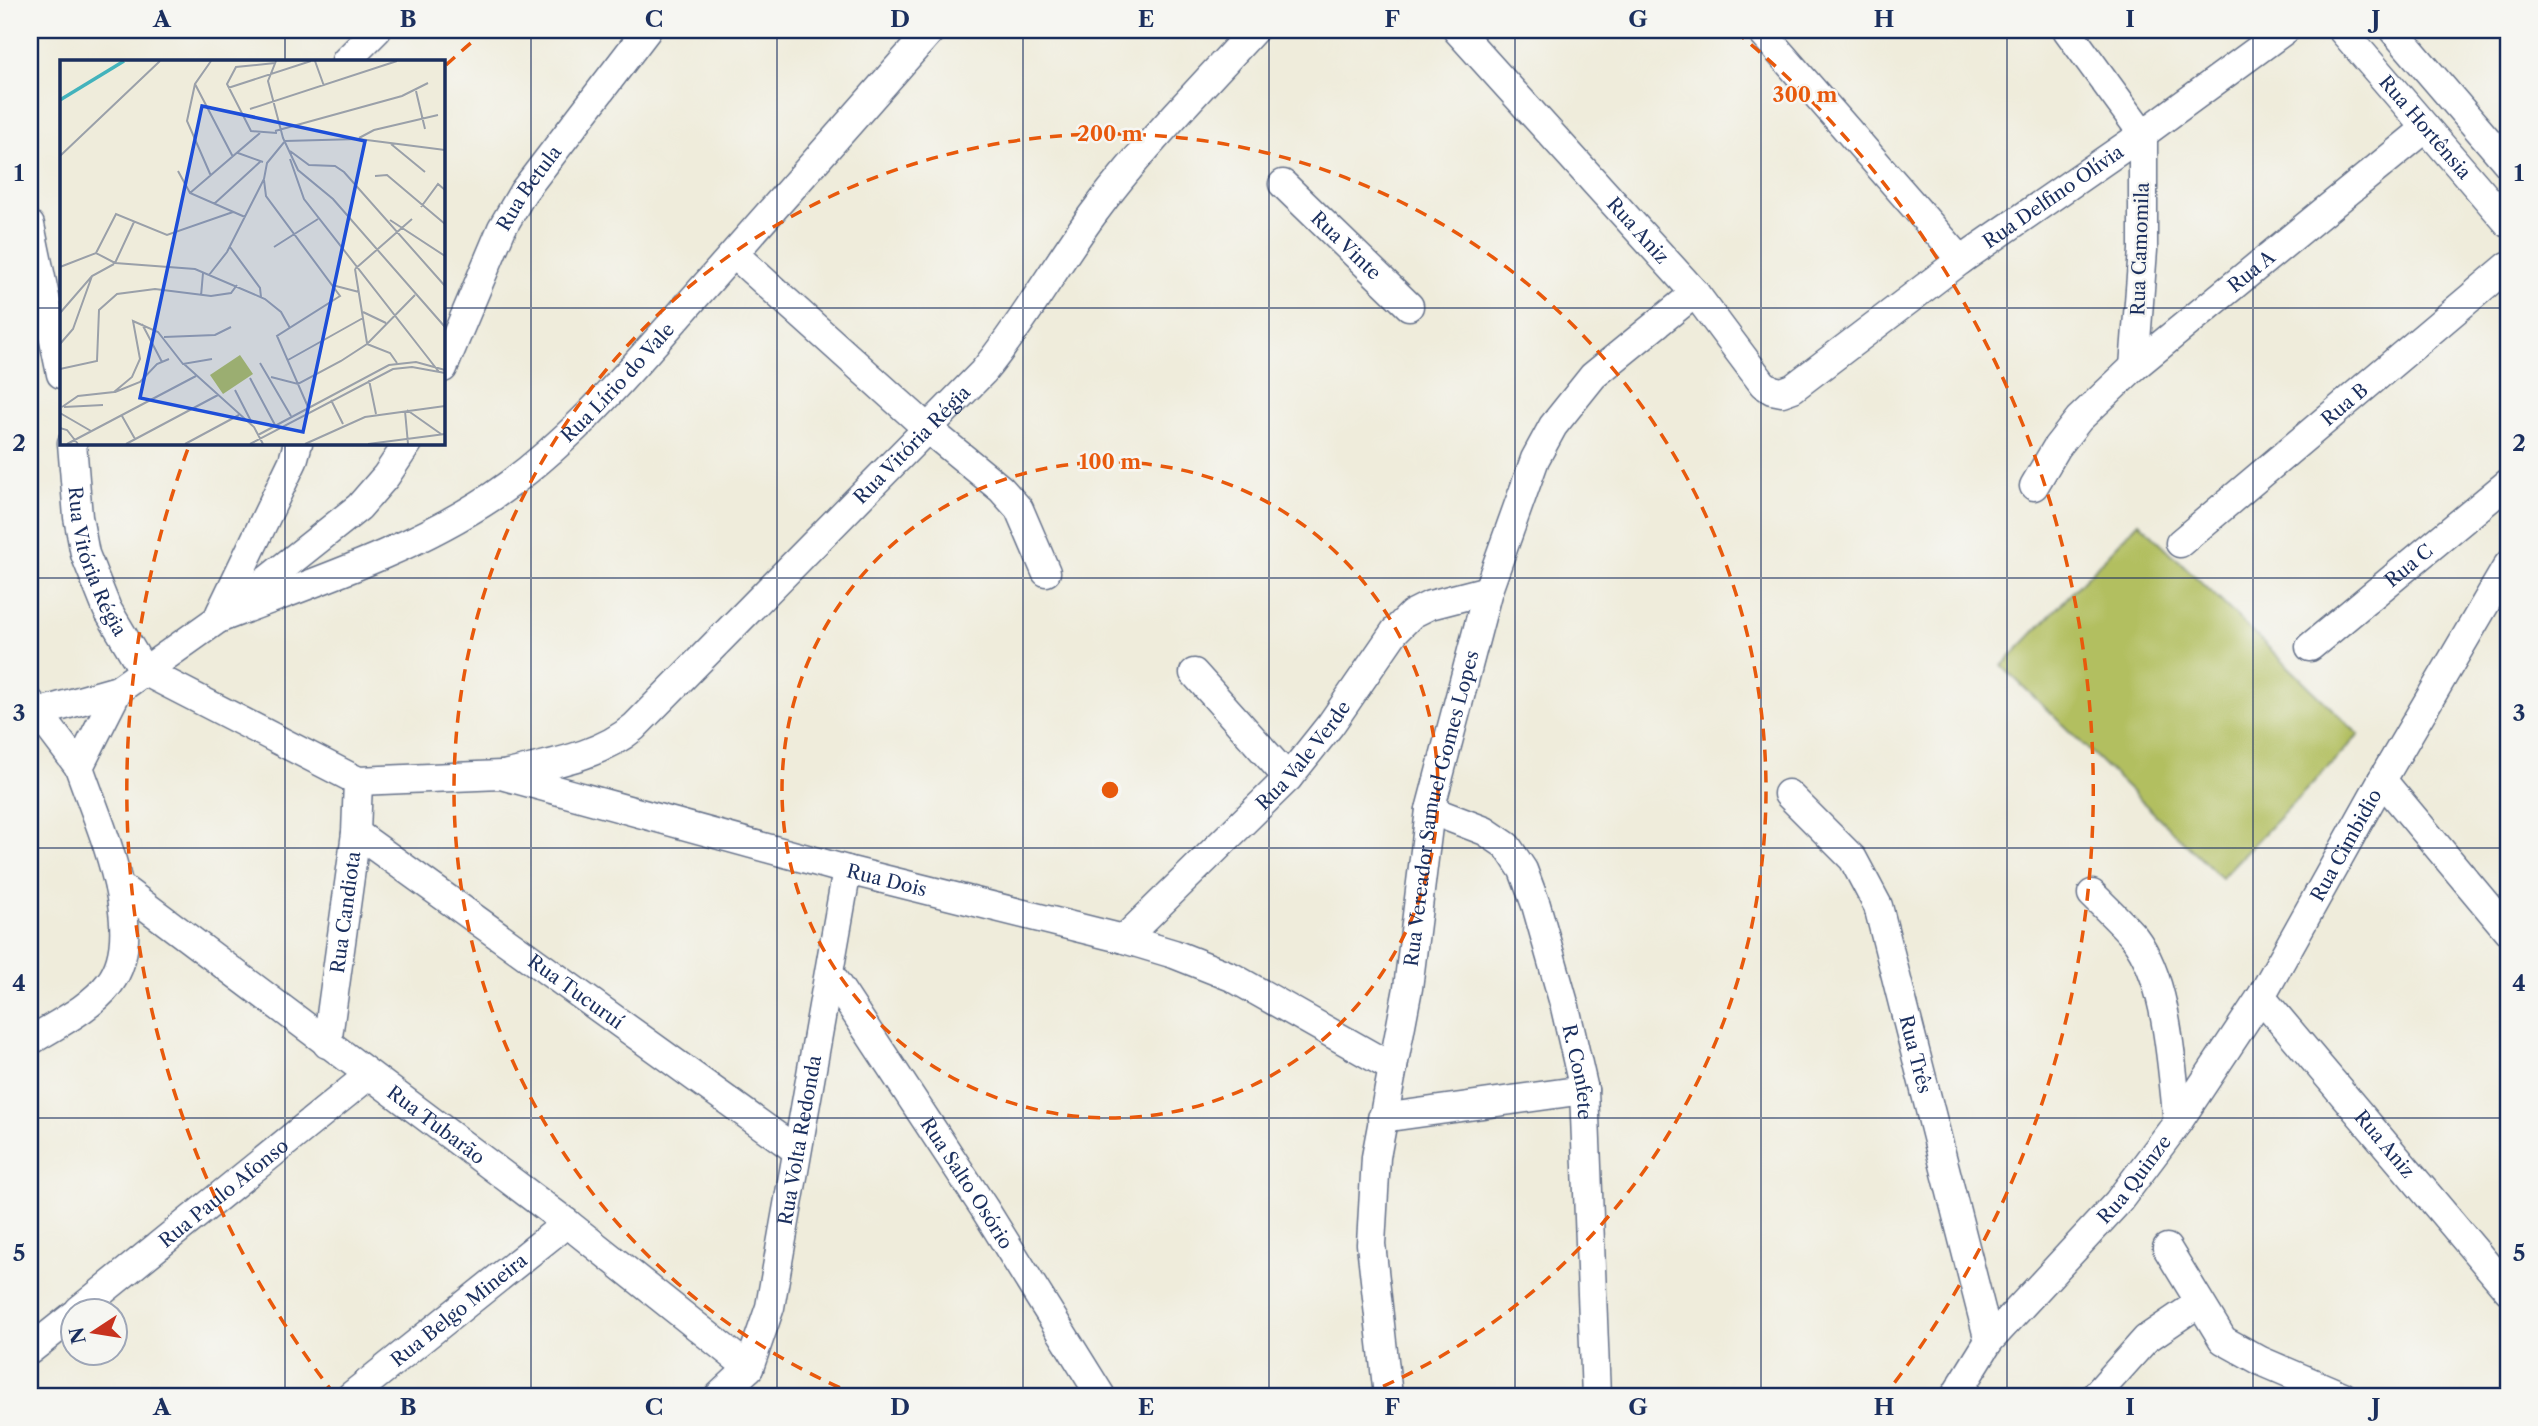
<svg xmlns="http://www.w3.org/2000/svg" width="2538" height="1426" font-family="'Libre Caslon Text',serif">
<rect width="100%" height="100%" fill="#f6f6f2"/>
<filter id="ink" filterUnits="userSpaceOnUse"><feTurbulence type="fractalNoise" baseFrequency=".0143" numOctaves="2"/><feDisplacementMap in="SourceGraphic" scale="14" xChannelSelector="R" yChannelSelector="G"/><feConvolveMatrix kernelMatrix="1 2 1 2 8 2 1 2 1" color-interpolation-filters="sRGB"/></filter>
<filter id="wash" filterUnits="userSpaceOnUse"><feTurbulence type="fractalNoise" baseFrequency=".00686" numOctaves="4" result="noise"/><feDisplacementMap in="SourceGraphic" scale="28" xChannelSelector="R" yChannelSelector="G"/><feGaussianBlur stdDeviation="1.57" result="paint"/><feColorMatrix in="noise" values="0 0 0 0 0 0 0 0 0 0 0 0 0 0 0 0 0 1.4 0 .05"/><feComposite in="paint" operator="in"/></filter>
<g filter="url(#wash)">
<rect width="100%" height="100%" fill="#efecdb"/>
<!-- green -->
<path fill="#b2bf60" stroke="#66775f" stroke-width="2" d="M2139 522 2359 735 2221 878 2002 666Z"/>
</g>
<g filter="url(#ink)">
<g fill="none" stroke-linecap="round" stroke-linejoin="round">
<defs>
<g id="minor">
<path id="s1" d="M1457 30 1695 293 1763 384 1772 390 1782 392 1793 388 1961 260 2143 134 2285 30"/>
<path d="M1760 30 1961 260"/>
<path d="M2067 30 2143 134V250L2134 367"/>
<path id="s2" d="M2342 30 2508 223"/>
<path d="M2393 30 2508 164"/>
<path d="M346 61 377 30"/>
<path id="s3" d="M1283 184 1409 306"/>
<path d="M30 225 61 374"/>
<path d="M734 254 928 429 1001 489 1019 509 1046 572"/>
<path id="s4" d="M443 368 502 228 523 192 647 30"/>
<path id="s5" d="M72 443 78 517 85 554 107 609 144 671 358 781 501 775 847 870 1124 939 1174 954 1232 977 1393 1068"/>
<path id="s6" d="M2034 486 2057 447 2079 419 2134 367 2426 128"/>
<path id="s7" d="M2180 543 2508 266"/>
<path d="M220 613 293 461 298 443"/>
<path id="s8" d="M218 619C311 583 409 552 493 496 572 442 633 367 696 296 775 207 853 119 931 30"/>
<path id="s9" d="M2310 647 2508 483"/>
<path d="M1194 673 1288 778"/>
<path d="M30 702 79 767"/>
<path d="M30 715 118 690 218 619 359 507 386 476 408 443"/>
<path id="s10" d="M504 775C548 764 599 757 634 727L983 372C1024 322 1055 266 1093 214 1141 149 1199 90 1254 30"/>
<path d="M2382 780 2508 931"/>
<path id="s11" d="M1788 794 1853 859 1878 906 1989 1341"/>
<path id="s12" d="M1430 810 1485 831 1507 846 1523 870 1536 905 1565 1007 1584 1090 1596 1396"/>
<path id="s13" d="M356 833 796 1150"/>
<path id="s14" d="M119 886 567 1223 749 1368"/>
<path id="s15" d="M1124 939 1288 778 1331 724 1395 631 1412 614 1430 605 1488 590"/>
<path id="s16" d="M830 974 984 1208 1101 1396"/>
<path id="s17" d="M2261 997 2508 1290"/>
<path d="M30 1041C55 1025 90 1009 109 984 150 932 98 823 79 767L118 690"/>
<path id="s18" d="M327 1044 356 833 358 781"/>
<path d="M1382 1118 1584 1090"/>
<path id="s19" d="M2178 1122 2261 997 2382 780 2508 565"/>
<path d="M2167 1248 2223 1340 2261 1361 2343 1396"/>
<path id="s20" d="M79 1310 369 1075"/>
<path d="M30 1350 74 1315"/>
<path id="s21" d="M351 1396 567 1223"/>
<path id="s22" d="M719 1396 749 1368 770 1307 847 870"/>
<path id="s23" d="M1388 1396 1371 1244 1376 1157 1408 988 1430 810 1488 590 1535 459 1553 426 1593 376 1695 293"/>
<path id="s24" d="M1955 1396 1989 1341 2118 1202 2178 1122C2171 1066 2169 983 2134 937 2121 922 2106 908 2092 894"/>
<path d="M2095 1396 2146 1339 2199 1303"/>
</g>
</defs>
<!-- minor casing -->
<use href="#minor" stroke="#65718a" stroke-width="31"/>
<!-- minor -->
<use href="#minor" stroke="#fff" stroke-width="28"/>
</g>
</g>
<!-- grid -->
<path fill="none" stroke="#1b2f5e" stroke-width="2" stroke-opacity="0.55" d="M285 30V61M531 30V1396M777 30V1396M1023 30V1396M1269 30V1396M1515 30V1396M1761 30V1396M2007 30V1396M2253 30V1396M30 308H61M443 308H2508M285 443V1396M30 578H2508M30 848H2508M30 1118H2508"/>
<!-- distance rings -->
<g fill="none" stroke="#e8590c" stroke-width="3.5" stroke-dasharray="12 9">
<circle cx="1110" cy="790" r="328"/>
<path d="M859 1396A656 656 0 1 1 1361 1396"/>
<path d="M335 1395A983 983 0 0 1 189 446M446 65A983 983 0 0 1 485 31M1735 31A983 983 0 0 1 1885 1395"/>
</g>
<g text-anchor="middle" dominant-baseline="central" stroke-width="5" stroke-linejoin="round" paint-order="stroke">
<!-- street labels -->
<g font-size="19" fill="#1b2f5e" stroke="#f6f6f2">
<text stroke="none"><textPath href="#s2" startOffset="128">Rua Hortênsia</textPath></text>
<text stroke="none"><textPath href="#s4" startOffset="200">Rua Betula</textPath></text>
<text stroke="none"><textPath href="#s1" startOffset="824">Rua Delfino Olívia</textPath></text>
<text stroke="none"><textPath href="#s1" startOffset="270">Rua Aniz</textPath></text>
<text stroke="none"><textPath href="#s3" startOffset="88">Rua Vinte</textPath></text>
<text transform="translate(2140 249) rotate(-88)">Rua Camomila</text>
<text stroke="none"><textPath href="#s6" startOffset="308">Rua A</textPath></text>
<text stroke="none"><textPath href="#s8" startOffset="471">Rua Lírio do Vale</textPath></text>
<text stroke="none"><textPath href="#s7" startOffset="215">Rua B</textPath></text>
<text stroke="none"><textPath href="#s10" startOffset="536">Rua Vitória Régia</textPath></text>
<text stroke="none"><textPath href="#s5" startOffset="122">Rua Vitória Régia</textPath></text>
<text stroke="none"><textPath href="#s9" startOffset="128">Rua C</textPath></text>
<text stroke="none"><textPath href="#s15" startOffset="257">Rua Vale Verde</textPath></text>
<text stroke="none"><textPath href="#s23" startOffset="595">Rua Vereador Samuel Gomes Lopes</textPath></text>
<text stroke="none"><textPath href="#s19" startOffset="324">Rua Cimbidio</textPath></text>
<text stroke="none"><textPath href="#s5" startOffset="1027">Rua Dois</textPath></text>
<text stroke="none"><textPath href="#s18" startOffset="133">Rua Candiota</textPath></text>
<text stroke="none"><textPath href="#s13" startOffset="271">Rua Tucuruí</textPath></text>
<text stroke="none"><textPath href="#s11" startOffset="298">Rua Três</textPath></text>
<text stroke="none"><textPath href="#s12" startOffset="324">R. Confete</textPath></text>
<text stroke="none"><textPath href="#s14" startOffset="397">Rua Tubarão</textPath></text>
<text stroke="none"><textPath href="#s22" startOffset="275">Rua Volta Redonda</textPath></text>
<text stroke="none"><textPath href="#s17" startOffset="192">Rua Aniz</textPath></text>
<text stroke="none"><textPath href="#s24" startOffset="282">Rua Quinze</textPath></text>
<text stroke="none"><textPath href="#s16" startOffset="250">Rua Salto Osório</textPath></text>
<text stroke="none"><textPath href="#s20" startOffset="186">Rua Paulo Afonso</textPath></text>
<text stroke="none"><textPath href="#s21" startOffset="138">Rua Belgo Mineira</textPath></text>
</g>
</g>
<!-- overview -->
<g transform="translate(60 60)">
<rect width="385" height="385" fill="#efecdb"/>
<path d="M180 295 193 314 163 334 150 315Z" fill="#b2bf60"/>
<path fill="none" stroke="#43b3bc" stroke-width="3.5" d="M0 40 64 1"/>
<path fill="none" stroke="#9aa0a9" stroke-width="2" d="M216 1 208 21 223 78 238 110 273 139 385 267M255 1 264 26M215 3 176 7 167 24 191 71 217 73M135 24 173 97M168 28 251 1M356 31 365 69M190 49 337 1M215 71 342 36 368 23M299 78 314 70 378 55M331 84 365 112M230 91 249 105 275 106 284 112 385 226M178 93 203 102M0 96 100 1M230 99 244 139 379 312M118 111 130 133 185 157M151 116 127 61 135 24 151 1M315 116 327 115 385 164M204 120 206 136 280 236 217 276 248 347M130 133 200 73M154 144 201 101M361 147 378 124 385 130M330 160 385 196M170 187 200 228 201 237M214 187 258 159M36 193 56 154 107 175 173 152M55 203 74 162M0 207 36 193 55 203 135 209 205 239 221 252 230 268M295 209 307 283M295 209 352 159M149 215 167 192 204 119 207 103 225 81 299 79 385 90M272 225 299 232M141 236 143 213M303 252 326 263M0 253 32 216 54 204M82 264 102 302M104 277 155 275 171 267M0 284 13 269 32 216M307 284 330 293 337 303M228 300 303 258M200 303 231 356M124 304 194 367 203 384M0 309 37 301 39 250 57 234 95 229 151 236 171 233 177 225M211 317 238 324 281 301 307 284 355 235M190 318 215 365M309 320 316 354M175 330 192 363M55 332 80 322 97 304 109 299M271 340 283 364M2 347 18 336 54 332 72 317 80 299 73 261 98 272 123 304 152 299M4 347 43 345M347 350 381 374M345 351 348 384M0 353 31 371M62 356 75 379M0 368 7 370 18 384M198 375 329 305 356 302 385 310M7 384 136 316M66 384 158 335M125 384 179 355M190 384 333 309 352 307 385 313M245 384 305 357 385 346M308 384 385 374"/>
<path fill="#1d4ed8" fill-opacity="0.15" stroke="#1d4ed8" stroke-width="3.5" d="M142 46 305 81 243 372 80 338Z"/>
<rect width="385" height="385" fill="none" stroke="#1b2f5e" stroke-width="3.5"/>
</g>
<circle cx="1110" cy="790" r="10" fill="#e8590c" stroke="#f6f6f2" stroke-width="3.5"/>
<g font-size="21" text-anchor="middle" font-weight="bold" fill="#e8590c" stroke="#f6f6f2" stroke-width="5" stroke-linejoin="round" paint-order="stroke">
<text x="1805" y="102">300 m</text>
<text x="1110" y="141">200 m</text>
<text x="1110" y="469">100 m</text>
</g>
<!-- margin -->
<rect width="2538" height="1426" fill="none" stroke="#f6f6f2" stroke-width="77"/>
<!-- north arrow -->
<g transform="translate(94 1332) rotate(258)"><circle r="33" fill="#f6f6f2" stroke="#9ea6b7" stroke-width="2"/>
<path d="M0-5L12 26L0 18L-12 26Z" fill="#c8321e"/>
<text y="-10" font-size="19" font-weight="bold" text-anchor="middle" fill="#1b2f5e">N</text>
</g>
<rect x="38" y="38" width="2462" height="1350" fill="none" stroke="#1b2f5e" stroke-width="2.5"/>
<g font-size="23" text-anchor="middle" font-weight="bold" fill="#1b2f5e">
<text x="162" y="27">A</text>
<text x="408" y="27">B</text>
<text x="654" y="27">C</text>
<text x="900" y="27">D</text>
<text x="1146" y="27">E</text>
<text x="1392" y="27">F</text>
<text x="1638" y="27">G</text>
<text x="1884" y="27">H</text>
<text x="2130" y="27">I</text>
<text x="2376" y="27">J</text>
<text x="19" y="181">1</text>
<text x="2519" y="181">1</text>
<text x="19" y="451">2</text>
<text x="2519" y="451">2</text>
<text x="19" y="721">3</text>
<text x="2519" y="721">3</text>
<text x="19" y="991">4</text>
<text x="2519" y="991">4</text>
<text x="19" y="1261">5</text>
<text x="2519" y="1261">5</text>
<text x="162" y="1415">A</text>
<text x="408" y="1415">B</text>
<text x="654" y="1415">C</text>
<text x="900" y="1415">D</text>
<text x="1146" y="1415">E</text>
<text x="1392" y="1415">F</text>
<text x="1638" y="1415">G</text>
<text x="1884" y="1415">H</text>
<text x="2130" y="1415">I</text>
<text x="2376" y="1415">J</text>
</g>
</svg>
